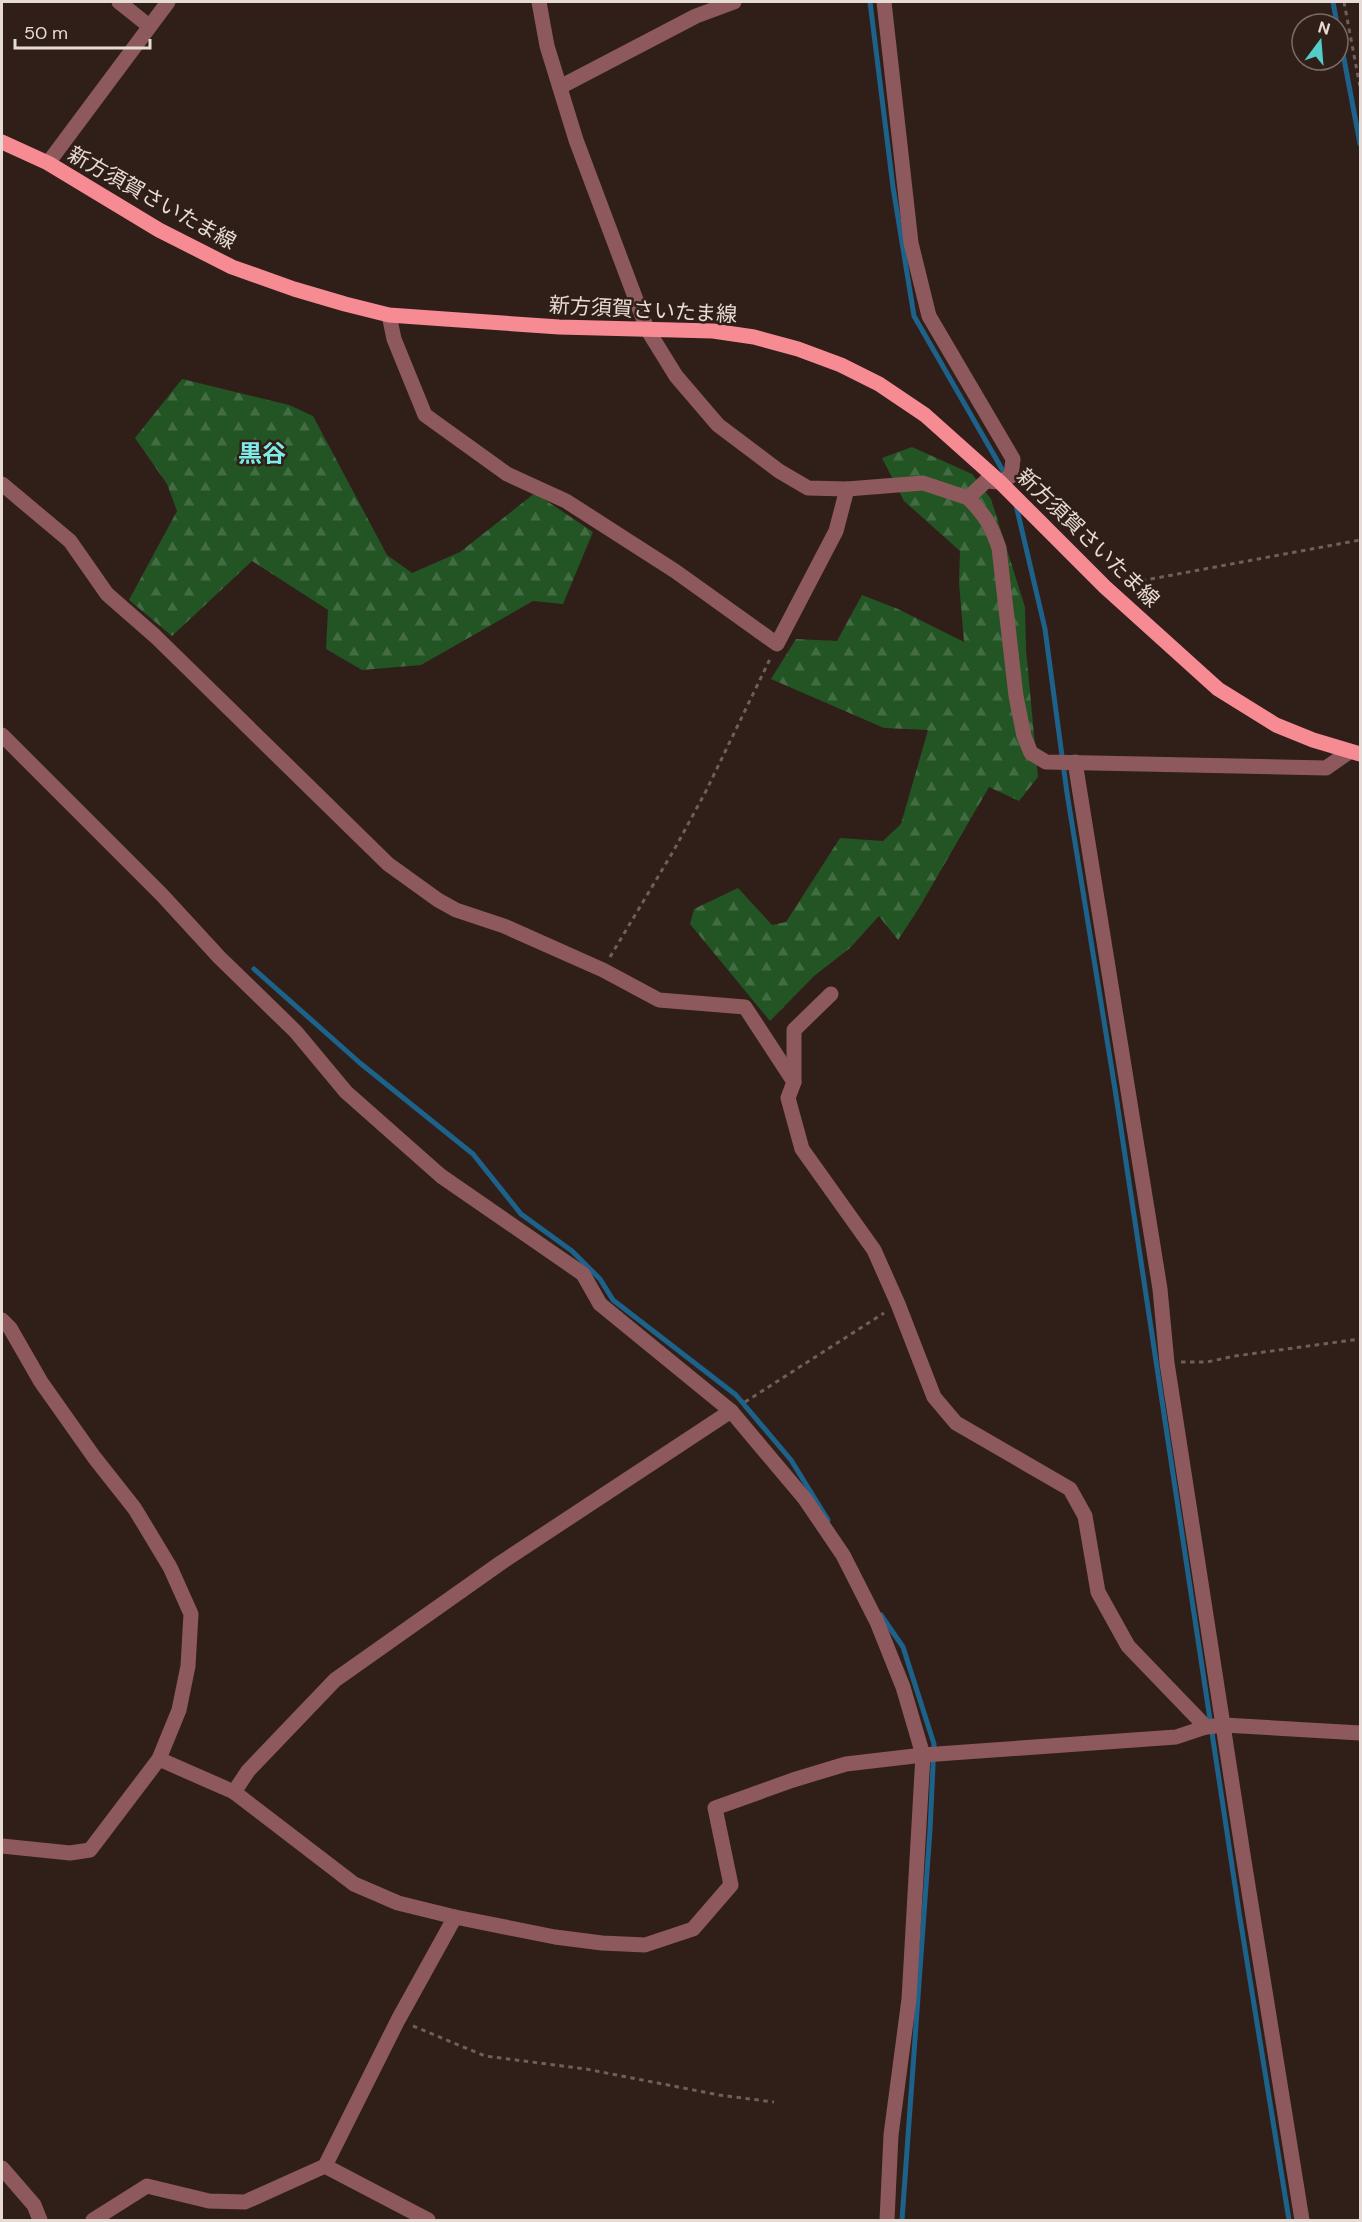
<svg xmlns="http://www.w3.org/2000/svg" width="1362" height="2222" font-family="'DM Sans','Noto Sans JP',sans-serif">
<defs>
<pattern id="forest-firs" width="22" height="20" patternUnits="userSpaceOnUse" patternTransform="scale(1.5)"><rect width="22" height="20" fill="#235424"/><path d="M5 1l3.5 6h-7zM16 11l3.5 6h-7z" fill="#436c43"/></pattern>
</defs>
<rect width="100%" height="100%" fill="#301f18"/>
<!-- forest -->
<g fill="url(#forest-firs)">
<path d="M182 379 289 405 313 416 387 555 412 573 460 552 535 493 593 532 563 604 533 601 421 665 362 670 326 649 328 610 252 561 172 636 129 600 177 511 167 484 135 438Z"/>
<path d="M912 447 972 474 991 499 1025 607 1026 650 1038 777 1019 801 989 787 919 908 898 940 879 916 850 948 814 976 770 1021 690 924 694 909 738 888 772 925 786 922 840 838 883 841 901 824 928 730 884 728 771 679 796 639 837 641 862 595 898 609 964 642 959 583 960 551 904 501 882 458Z"/>
</g>
<g fill="none" stroke-linecap="round" stroke-linejoin="round">
<!-- stream -->
<g stroke="#1c628b" stroke-width="5">
<path d="M870 2 893 187 914 316 1006 476"/>
<path d="M1333 2 1337 24"/>
<path d="M1338 27 1360 144"/>
<path d="M1016 505 1045 629 1067 793 1115 1089 1239 1912 1289 2220"/>
<path d="M254 969 360 1063 473 1154 521 1214 572 1251 600 1279 613 1300 736 1395 791 1460 828 1520"/>
<path d="M881 1615 903 1647 934 1744 930 1830 902 2220"/>
</g>
<!-- path -->
<g stroke="#6e5f59" stroke-width="3" stroke-dasharray="4.5 4.5" stroke-linecap="butt">
<path d="M1344 2 1360 87"/>
<path d="M1124 584 1360 540"/>
<path d="M610 957 674 850 706 791 770 659"/>
<path d="M1181 1362H1207L1235 1356 1360 1339"/>
<path d="M745 1402 884 1313"/>
<path d="M413 2026 485 2056 586 2069 719 2095 774 2102"/>
</g>
<!-- minor -->
<g stroke="#8d595c" stroke-width="15">
<path d="M119 2 149 26"/>
<path d="M539 2 547 46 576 140 647 329 676 376 718 425 779 471 808 488 847 489 923 483 968 498 986 481 1000 482 1011 476 1013 459 929 316 911 243 884 2"/>
<path d="M560 87 696 16 734 2"/>
<path d="M48 163 168 2"/>
<path d="M389 315 394 339 425 415 507 474 566 501 675 571 777 644 836 531 847 489"/>
<path d="M2 484 70 541 107 594 155 636 388 864 438 900 456 910 504 926 603 970 659 1000 745 1007 794 1082"/>
<path d="M968 498C985 515 991 525 999 548L1016 696 1024 736 1031 753 1046 762 1326 768 1349 752"/>
<path d="M2 735 162 895 219 957 296 1032 346 1092 441 1176 583 1274 600 1304 731 1411 805 1499 843 1555 877 1622 903 1687 923 1755 909 1999 891 2135 887 2220"/>
<path d="M1075 762 1160 1289 1167 1363 1244 1861 1302 2220"/>
<path d="M831 994 794 1030V1082L788 1098 802 1149 874 1250 898 1304 934 1397 956 1423 1070 1489 1085 1516 1098 1592 1128 1646 1206 1727"/>
<path d="M2 1320 10 1328 41 1382 94 1457 135 1509 170 1567 191 1614 188 1666 179 1710 159 1759 90 1850 70 1853 2 1846"/>
<path d="M159 1759 234 1792 354 1884 398 1903 455 1917 555 1937 602 1943 645 1945 693 1929 731 1885 715 1808 793 1780 846 1764 923 1755 1176 1737 1206 1727 1224 1725 1360 1733"/>
<path d="M234 1792 248 1771 335 1680 502 1562 731 1411"/>
<path d="M325 2166 428 2220"/>
<path d="M2 2168 34 2205 40 2220"/>
<path d="M93 2220 147 2186 209 2201 245 2202 325 2166 398 2020 455 1917"/>
</g>
<!-- major -->
<path stroke="#f78b94" stroke-width="15" d="M2 142 48 163 159 230 232 267 294 289 345 304 389 315 445 319 559 327 713 331 754 337 798 349 841 365 879 384 925 415 1000 482 1105 587 1218 689 1276 725 1313 740 1360 754"/>
</g>
<g text-anchor="middle" dominant-baseline="central" stroke-width="5" stroke-linejoin="round" paint-order="stroke">
<!-- street labels -->
<g font-size="21" fill="#e7dbd6" stroke="#301f18">
<text transform="translate(152 198) rotate(29)">新方須賀さいたま線</text>
<text transform="translate(643 310) rotate(3)">新方須賀さいたま線</text>
<text transform="translate(1088 538) rotate(44)">新方須賀さいたま線</text>
</g>
<!-- quarter labels -->
<g font-size="24" font-weight="bold" fill="#7febe8" stroke="#301f18">
<text x="262" y="453">黒谷</text>
</g>
</g>
<!-- border -->
<rect width="1362" height="2222" fill="none" stroke="#e7dbd6" stroke-width="6"/>
<!-- north arrow -->
<g transform="translate(1320 42) rotate(16)"><circle r="28" fill="#301f18" stroke="#796a64" stroke-width="1.5"/>
<path d="M0-4.5L10 22L0 15L-10 22Z" fill="#53cdca"/>
<text y="-9" font-size="16" font-weight="bold" text-anchor="middle" fill="#e7dbd6">N</text>
</g>
<!-- scale -->
<path d="M15 39v9h135v-9" fill="none" stroke="#e7dbd6" stroke-width="3"/>
<text x="24" y="39" font-size="18" fill="#e7dbd6" stroke="#301f18" stroke-width="4.5" paint-order="stroke">50 m</text>
</svg>
